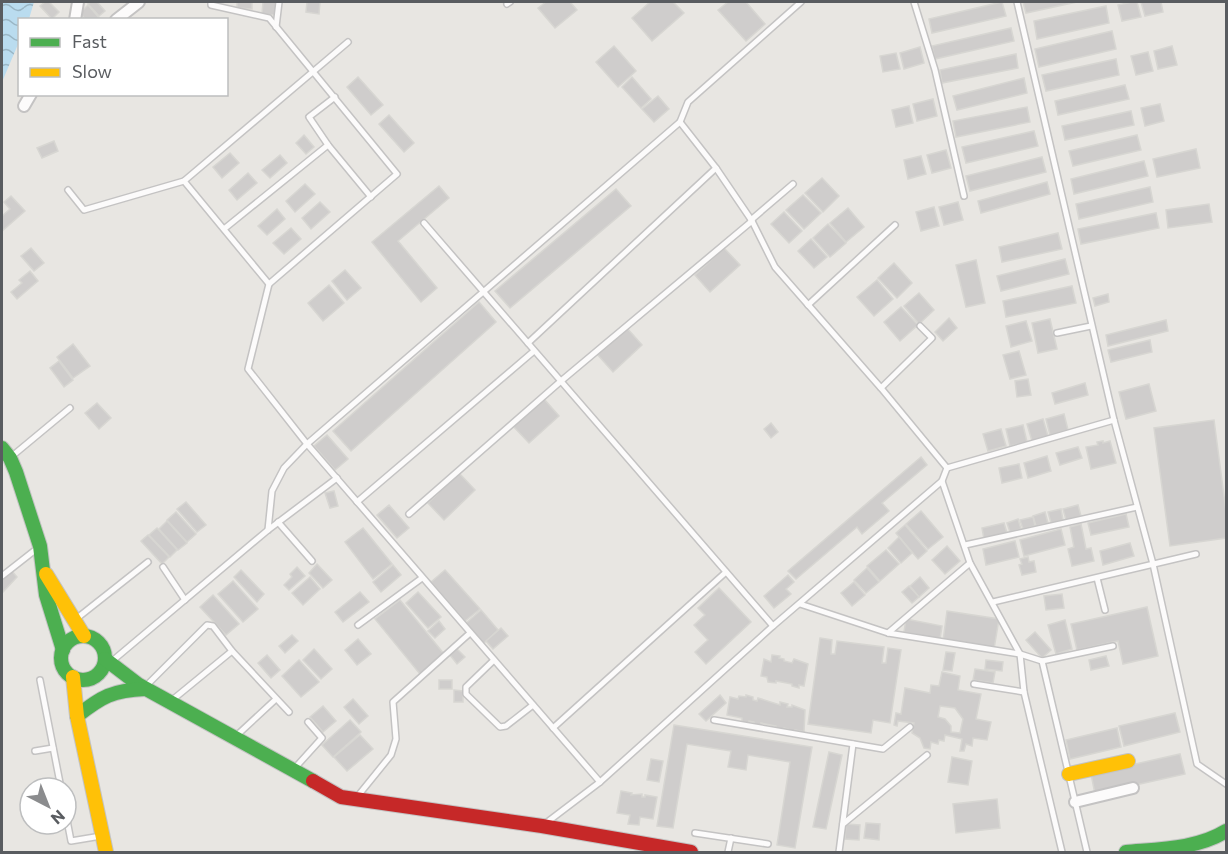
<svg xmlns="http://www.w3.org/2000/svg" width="1228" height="854" font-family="Commissioner,sans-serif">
<defs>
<pattern id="water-waves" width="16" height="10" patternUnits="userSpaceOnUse" patternTransform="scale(1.5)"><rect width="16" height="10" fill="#badcef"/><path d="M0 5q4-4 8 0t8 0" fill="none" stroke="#9ab6c5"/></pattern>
</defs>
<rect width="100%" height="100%" fill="#e8e6e2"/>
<!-- water -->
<path fill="url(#water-waves)" d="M2 2H34L29 19 20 20 19 42 2 82Z"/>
<!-- building -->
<g fill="#cfcdcc" stroke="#d7d6d2" stroke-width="1.5" fill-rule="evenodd">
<path d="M45 2H49L59 12 52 19 40 6Z"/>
<path d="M91 2H97L105 11 99 16 88 4Z"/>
<path d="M237 2H252V9L237 8Z"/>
<path d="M263 2H277L276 15 262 14Z"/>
<path d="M307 2H320L319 14 306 12Z"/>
<path d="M546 2H570L577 10 555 28 538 8Z"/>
<path d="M650 2H673L684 13 652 41 632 18Z"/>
<path d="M728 2H746L765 24 746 41 718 10Z"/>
<path d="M1002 2 1006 16 932 33 929 19Z"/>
<path d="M1023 2H1077L1026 13Z"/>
<path d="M1132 2H1137L1141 17 1122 21 1118 5Z"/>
<path d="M1141 2H1161L1163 12 1145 16Z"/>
<path d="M88 5 101 20H86L80 13Z"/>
<path d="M1106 6 1109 23 1037 39 1034 21Z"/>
<path d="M1011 28 1014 41 935 59 932 46Z"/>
<path d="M1112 31 1116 49 1039 67 1035 49Z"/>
<path d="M614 46 636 71 618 87 596 62Z"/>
<path d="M1172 46 1177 65 1158 69 1154 51Z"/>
<path d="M920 47 924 63 904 69 900 53Z"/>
<path d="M1148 52 1153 71 1136 75 1131 56Z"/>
<path d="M896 53 900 69 883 72 880 56Z"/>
<path d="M1016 54 1018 68 942 83 940 70Z"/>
<path d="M1116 59 1119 75 1046 91 1042 75Z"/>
<path d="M358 77 383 105 371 115 347 87Z"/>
<path d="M632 77 651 99 641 108 622 87Z"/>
<path d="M1024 78 1027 93 957 110 953 96Z"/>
<path d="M1125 85 1129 99 1058 115 1055 101Z"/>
<path d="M658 96 669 109 654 122 642 109Z"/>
<path d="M933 99 937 116 917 121 913 104Z"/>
<path d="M1160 104 1164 121 1145 126 1141 108Z"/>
<path d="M909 106 913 123 896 127 892 110Z"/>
<path d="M1027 107 1030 122 956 137 953 121Z"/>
<path d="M1131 111 1134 125 1065 140 1062 126Z"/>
<path d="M389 115 414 143 404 152 379 124Z"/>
<path d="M1034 131 1038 146 966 163 962 147Z"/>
<path d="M304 135 314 147 306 154 296 143Z"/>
<path d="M1137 135 1141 150 1073 166 1069 151Z"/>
<path d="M54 141 58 151 42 158 37 148Z"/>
<path d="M1196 149 1200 168 1157 177 1153 159Z"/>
<path d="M946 150 951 168 932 173 927 155Z"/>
<path d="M230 153 239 163 222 178 213 167Z"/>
<path d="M280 155 287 163 270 178 262 170Z"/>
<path d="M921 156 926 174 908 179 904 160Z"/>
<path d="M1042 157 1046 172 970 191 966 176Z"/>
<path d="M1144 161 1148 176 1074 194 1071 179Z"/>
<path d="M248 173 257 183 237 200 229 190Z"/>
<path d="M822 178 839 196 823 212 805 193Z"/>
<path d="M1047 182 1050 194 981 213 978 201Z"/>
<path d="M305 184 315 194 295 212 286 201Z"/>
<path d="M439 186 449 198 398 241 437 288 421 302 372 242Z"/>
<path d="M1150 187 1153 202 1079 219 1076 204Z"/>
<path d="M616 189 631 206 510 308 495 291Z"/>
<path d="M803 195 821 213 804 229 786 210Z"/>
<path d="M11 196 25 211 2 231V216L10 209 4 202Z"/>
<path d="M320 202 330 212 311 229 302 218Z"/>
<path d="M958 202 963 220 944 225 939 207Z"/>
<path d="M1209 204 1212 222 1168 228 1166 210Z"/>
<path d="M934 207 939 226 921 231 916 212Z"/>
<path d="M848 208 864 227 846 242 830 223Z"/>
<path d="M277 209 285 219 267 235 258 226Z"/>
<path d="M784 212 802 231 789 243 771 224Z"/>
<path d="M1156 213 1159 228 1081 244 1078 229Z"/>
<path d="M828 224 846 243 830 257 813 238Z"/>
<path d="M291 228 301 239 284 254 273 243Z"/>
<path d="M1058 233 1062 249 1002 262 999 247Z"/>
<path d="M811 239 827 257 814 268 798 251Z"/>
<path d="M31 248 44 263 34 271 21 256Z"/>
<path d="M724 248 740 265 710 292 695 275Z"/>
<path d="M1065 259 1069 274 1001 291 997 276Z"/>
<path d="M976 260 985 303 966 307 956 265Z"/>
<path d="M894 263 912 283 897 298 878 278Z"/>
<path d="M345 270 361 288 347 300 332 281Z"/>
<path d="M30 271 38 281 17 299 11 292 22 283 19 280Z"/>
<path d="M877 280 893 299 874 316 857 297Z"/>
<path d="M329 285 344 303 323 321 308 303Z"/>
<path d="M1072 286 1076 303 1006 317 1003 301Z"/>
<path d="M919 293 934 310 919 324 904 306Z"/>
<path d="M1108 294 1109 302 1095 306 1093 298Z"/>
<path d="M479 302 496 322 351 451 333 431Z"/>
<path d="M901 307 918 325 900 341 884 322Z"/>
<path d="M949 318 957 328 943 341 935 332Z"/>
<path d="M1050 319 1057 349 1038 353 1032 323Z"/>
<path d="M1166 320 1168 331 1108 346 1106 335Z"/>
<path d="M1026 321 1032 341 1011 347 1006 326Z"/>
<path d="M626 327 642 345 613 372 597 354Z"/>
<path d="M1150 340 1152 352 1111 362 1108 350Z"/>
<path d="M73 344 90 366 73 378 57 357Z"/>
<path d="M1019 351 1026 375 1010 379 1003 355Z"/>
<path d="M59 361 73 380 64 387 50 368Z"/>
<path d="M1028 379 1031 395 1017 397 1015 381Z"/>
<path d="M1085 383 1088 395 1055 404 1052 393Z"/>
<path d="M1149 384 1156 411 1126 419 1119 392Z"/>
<path d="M544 399 559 416 529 443 513 426Z"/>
<path d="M97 403 111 418 99 429 85 413Z"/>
<path d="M1064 414 1068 430 1050 435 1046 419Z"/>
<path d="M1043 419 1048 436 1032 441 1027 424Z"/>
<path d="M1214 420 1226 511V538L1170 546 1154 428Z"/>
<path d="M771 423 778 432 771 438 764 429Z"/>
<path d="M1023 425 1027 442 1010 446 1006 429Z"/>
<path d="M1001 429 1006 446 988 451 983 434Z"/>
<path d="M327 435 348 459 335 470 314 446Z"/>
<path d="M1103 441V443L1110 441 1116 463 1091 469 1086 447 1098 445 1097 442Z"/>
<path d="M1078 447 1082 458 1060 465 1056 453Z"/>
<path d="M1047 456 1051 471 1028 478 1024 463Z"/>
<path d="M921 457 927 465 882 503 889 511 862 534 857 527 796 579 788 571Z"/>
<path d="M1019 464 1022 478 1002 483 999 468Z"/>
<path d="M459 473 475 490 444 520 428 503Z"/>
<path d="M334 491 338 506 330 508 325 493Z"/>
<path d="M186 502 206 525 197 532 177 509Z"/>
<path d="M389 505 409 528 397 538 377 515Z"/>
<path d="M1078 505 1081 516 1066 520 1063 509Z"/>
<path d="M1061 509 1063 520 1051 523 1048 512Z"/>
<path d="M921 511 943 537 928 549 906 524Z"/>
<path d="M176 512 196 534 187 542 167 520Z"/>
<path d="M1045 512 1048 523 1036 526 1033 516Z"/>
<path d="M1126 514 1129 527 1091 535 1088 523Z"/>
<path d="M1033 517 1035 526 1023 529 1020 520Z"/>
<path d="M1018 519 1021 529 1010 532 1007 523Z"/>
<path d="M167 521 187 543 178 550 159 529Z"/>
<path d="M1004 523 1007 533 984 539 982 528Z"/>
<path d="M1081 524 1086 549 1091 548 1094 561 1072 566 1068 549 1074 547 1070 527Z"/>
<path d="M905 525 927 551 918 559 896 533Z"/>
<path d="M157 528 177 550 170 557 149 535Z"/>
<path d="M363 528 392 564 373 579 345 542Z"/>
<path d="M1061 529 1065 545 1024 556 1020 540Z"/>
<path d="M148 535 169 557 162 564 141 541Z"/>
<path d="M899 537 912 553 901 563 888 548Z"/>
<path d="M1015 541 1019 557 986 565 983 549Z"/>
<path d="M1130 543 1134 556 1103 565 1100 551Z"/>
<path d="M947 546 960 561 945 574 932 560Z"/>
<path d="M886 550 899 564 880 581 867 566Z"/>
<path d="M1028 557 1029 562 1034 561 1036 572 1022 575 1019 565 1022 564 1020 559Z"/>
<path d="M317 564 332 580 323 588 309 573Z"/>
<path d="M393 565 401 575 381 592 373 582Z"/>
<path d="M297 567 305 576 289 590 284 585 292 577 290 574Z"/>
<path d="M867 568 879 582 866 593 854 580Z"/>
<path d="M11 570 17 577 2 593V580Z"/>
<path d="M241 570 264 594 257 602 234 577Z"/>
<path d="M445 570 480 609 465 621 431 582Z"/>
<path d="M788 575 794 582 786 589 791 594 774 608 764 596Z"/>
<path d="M310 577 320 589 303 605 292 593Z"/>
<path d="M920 577 929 588 919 597 910 586Z"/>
<path d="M233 581 258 609 243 622 218 594Z"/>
<path d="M854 582 865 595 852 606 841 593Z"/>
<path d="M909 586 919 597 912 603 902 592Z"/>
<path d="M719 588 751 622 706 664 695 652 708 640 694 625 705 615 698 608Z"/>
<path d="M360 592 369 602 343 622 335 612Z"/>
<path d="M418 592 441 617 428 628 406 603Z"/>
<path d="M1062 594 1064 608 1046 610 1044 596Z"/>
<path d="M213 595 239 624 226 635 200 607Z"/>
<path d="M400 600 444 654 420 674 375 619Z"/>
<path d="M1147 607 1158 656 1123 664 1118 641 1077 650 1071 624Z"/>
<path d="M481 610 498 630 483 644 465 624Z"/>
<path d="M947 611 999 619 994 649 943 641Z"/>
<path d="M906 619 942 626 940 639 904 632Z"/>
<path d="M1065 620 1072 649 1056 654 1048 625Z"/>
<path d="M439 621 445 629 435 638 428 631Z"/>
<path d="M501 628 508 636 493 649 486 641Z"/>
<path d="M1035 632 1051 650 1042 658 1026 640Z"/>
<path d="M292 635 298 641 285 653 279 646Z"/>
<path d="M820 638 832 640 831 654H835L837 641 884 647 882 663H886L888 648 901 650 890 723 873 720 871 733 808 724Z"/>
<path d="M358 639 371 654 357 665 345 650Z"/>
<path d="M314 649 332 669 321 679 303 660Z"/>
<path d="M457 649 465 657 457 664 450 655Z"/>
<path d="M946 652 955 653 952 671 943 670Z"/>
<path d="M267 655 280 670 271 678 258 663Z"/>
<path d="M772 655 780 656 779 658 784 659V661L792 663 794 659 808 664 804 686 799 685V688L792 686V684L776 681V683L768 682 767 677 761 676 764 659 771 662Z"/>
<path d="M1106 656 1109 666 1091 670 1089 660Z"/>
<path d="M299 660 319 682 301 697 282 676Z"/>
<path d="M986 660 1003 662 1002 671 985 669Z"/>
<path d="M975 669 995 672 993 683 973 680Z"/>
<path d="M942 672 960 676 958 690 981 694 976 719 991 722 987 740 973 738 972 746 966 744 964 751H960L962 739 945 735 944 741 939 740 938 744 931 742 930 749 924 748 920 738 912 733 914 723 898 721 897 726 894 725 896 713 901 714 905 688 930 693 931 685 939 686ZM940 706 955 708 963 719 960 733 951 732V726L945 719 938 717Z"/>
<rect x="439" y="680" width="13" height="9"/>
<path d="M454 690 463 691V702H454Z"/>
<path d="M720 695 726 703 706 721 699 714Z"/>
<path d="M746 695 753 697V700L757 701 758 698 780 705V702L788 704 787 707H792V705L805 710 804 732 795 730 794 733 787 731 788 729 784 728 783 730 776 729V726L761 723V726L754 725V722L749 721 748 724 742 722V718L727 715 730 697 738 699 739 696 746 697Z"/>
<path d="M353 699 368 716 359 724 344 707Z"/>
<path d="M323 706 336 721 323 732 310 717Z"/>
<path d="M1175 713 1180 732 1124 746 1119 726Z"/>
<path d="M350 720 361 732 333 757 322 745Z"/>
<path d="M674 725 812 747 795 848 777 845 790 762 748 755 746 770 728 767 731 751 687 744 673 828 657 826Z"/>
<path d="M1117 728 1121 747 1070 759 1066 740Z"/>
<path d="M360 735 373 749 347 771 334 757Z"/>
<path d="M829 752 842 755 826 829 813 827Z"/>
<path d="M1180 754 1185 774 1095 794 1091 774Z"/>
<path d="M952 757 972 761 968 785 948 782Z"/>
<path d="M651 759 663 761 659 782 647 780Z"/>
<path d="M621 791 632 793 631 795 642 794V797H645V795L657 797 653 819 640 817 639 825 628 824 630 815 617 813Z"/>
<path d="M997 799 1000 828 956 833 953 804Z"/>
<path d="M866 823 880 824 879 840 864 838Z"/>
<path d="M846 824 860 825 859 840 845 839Z"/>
</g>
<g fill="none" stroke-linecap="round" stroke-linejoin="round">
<defs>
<g id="lane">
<path d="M211 2V5L269 18 397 174 269 284"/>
<path d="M914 2 935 70 964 196"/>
<path d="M1017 2 1114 420 1153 564 1197 764 1226 784"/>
<path d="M507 4 510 2"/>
<path d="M276 27 279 2"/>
<path d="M335 97 309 117 328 145 371 197"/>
<path d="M680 122 716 168 752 221 775 267 881 388 947 468 942 481 970 563 1020 654 1024 692 1062 852"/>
<path d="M184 181 269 284 248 369 307 444 600 782"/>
<path d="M68 190 84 210 184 181 348 42"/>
<path d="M751 220 793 184"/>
<path d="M424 223 773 626"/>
<path d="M224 229 328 145"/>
<path d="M808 305 895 225"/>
<path d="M1057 333 1091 326"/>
<path d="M528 343 716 168"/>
<path d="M881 388 932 338 920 326"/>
<path d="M11 457 70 408"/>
<path d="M947 468 1114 420"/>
<path d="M357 502 534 351"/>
<path d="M409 514 561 381 752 221"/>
<path d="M278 522 312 561"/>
<path d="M268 530 272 491 284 468 307 444 680 122 688 102 801 2"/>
<path d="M965 545 1137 507"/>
<path d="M163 567 185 600"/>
<path d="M2 576 39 547"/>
<path d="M1097 578 1105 610"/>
<path d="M993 602 1196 554"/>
<path d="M800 604 888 633 1020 654 1042 661 1113 646"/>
<path d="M76 619 148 562"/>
<path d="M358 625 422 578"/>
<path d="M888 633 970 563"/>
<path d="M494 660 466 687V694L500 727 506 726 533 705"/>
<path d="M1042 661 1087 852"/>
<path d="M111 662 268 530 337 478"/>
<path d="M40 680 61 788"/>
<path d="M974 684 1024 692"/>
<path d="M145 687 207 625 213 626 232 651 289 712"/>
<path d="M171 701 232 651"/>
<path d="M714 720 883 749 910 727"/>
<path d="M553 728 726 572"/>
<path d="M235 737 276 699"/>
<path d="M35 751 53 748"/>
<path d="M294 769 322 738 308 722"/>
<path d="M357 797 391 755 396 739 393 702 470 633"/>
<path d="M66 815 71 841 101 836"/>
<path d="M546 823 600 782 773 626 942 481"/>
<path d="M843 824 927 755"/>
<path d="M695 833 768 844"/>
<path d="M728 852 731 838"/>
<path d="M839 852 853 744"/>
</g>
<g id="street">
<path d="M75 20 78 2"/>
<path d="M116 20 139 2"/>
<path d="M24 106 31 94"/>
<path d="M1075 802 1133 788"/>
</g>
<g id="fast">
<path d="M2 448 10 458 16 472 40 546 46 595 63 650"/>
<circle cx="83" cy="658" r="22"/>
<path d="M105 659 139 685 313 781"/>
<path d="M77 716C101 697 113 690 145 689"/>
<path d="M1126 852C1159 849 1197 849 1226 831"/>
</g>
<g id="slow">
<path d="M46 574 84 636"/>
<path d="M73 677 77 716 106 852"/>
<path d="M1069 774 1128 761"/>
</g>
<path id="jam" d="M313 781 341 797 542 826 691 852"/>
</defs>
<!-- lane casing -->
<use href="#lane" stroke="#c4c3c3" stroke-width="8"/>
<!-- street casing -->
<use href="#street" stroke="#c4c3c3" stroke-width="14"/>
<!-- fast casing -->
<use href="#fast" stroke="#c3c3c3" stroke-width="16"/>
<!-- slow casing -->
<use href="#slow" stroke="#c3c3c3" stroke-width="16"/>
<!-- jam casing -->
<use href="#jam" stroke="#c3c3c3" stroke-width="16"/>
<!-- lane -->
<use href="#lane" stroke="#fcfbfb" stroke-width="5"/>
<!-- street -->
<use href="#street" stroke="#fcfbfb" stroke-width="10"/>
<!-- fast -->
<use href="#fast" stroke="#4caf50" stroke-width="14"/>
<!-- slow -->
<use href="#slow" stroke="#ffc107" stroke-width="14"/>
<!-- jam -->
<use href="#jam" stroke="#c62828" stroke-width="14"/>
</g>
<!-- border -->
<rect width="1228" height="854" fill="none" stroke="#595c60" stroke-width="6"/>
<!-- legend -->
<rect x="18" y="18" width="210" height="78" fill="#ffffff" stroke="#bdbebf" stroke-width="1.5"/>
<rect x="30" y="38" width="30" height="9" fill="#4caf50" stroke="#bdbebf" stroke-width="1.5"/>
<text x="72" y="48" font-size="18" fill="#595c60">Fast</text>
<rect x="30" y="68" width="30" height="9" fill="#ffc107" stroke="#bdbebf" stroke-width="1.5"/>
<text x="72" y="78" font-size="18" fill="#595c60">Slow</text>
<!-- north arrow -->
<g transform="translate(48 806) rotate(138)"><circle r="28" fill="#ffffff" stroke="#bdbebf" stroke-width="1.5"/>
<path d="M0-4.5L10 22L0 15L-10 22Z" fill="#8b8c8e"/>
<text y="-9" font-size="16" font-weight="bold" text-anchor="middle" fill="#595c60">N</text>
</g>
</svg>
